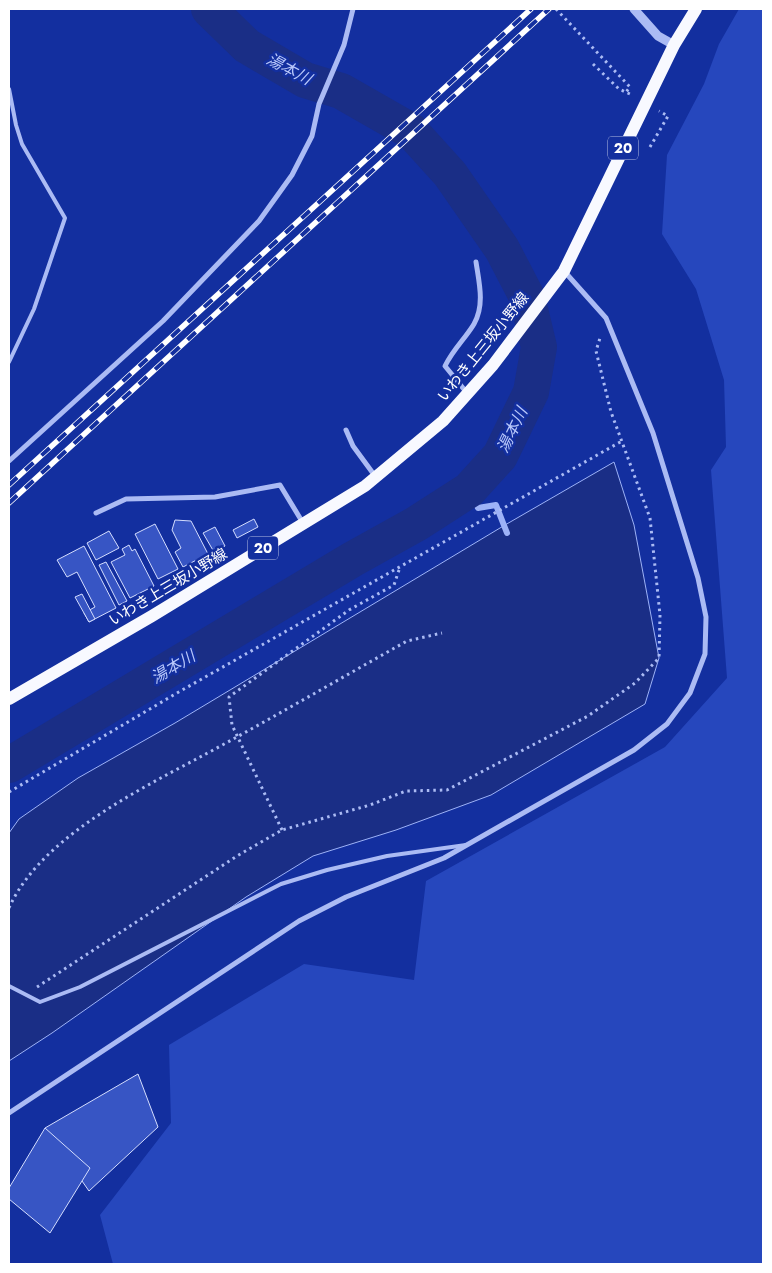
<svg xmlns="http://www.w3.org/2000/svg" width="772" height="1273" font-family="Jost,'Noto Sans JP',sans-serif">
<rect width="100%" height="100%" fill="#132f9f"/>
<!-- green -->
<path fill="#2647bd" d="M739 9H763V1264H113L100 1215 171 1123 169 1045 304 964 414 980 426 881 665 747 727 678 711 470 726 447 724 380 696 289 662 234 667 155 704 84 719 44Z"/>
<!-- water -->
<path fill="#1a2e86" stroke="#9db2f7" d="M614 462 634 525 659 658 645 704 491 795 396 830 313 856 246 897 52 1033 9 1061V833L19 819 78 778 175 723 505 525Z"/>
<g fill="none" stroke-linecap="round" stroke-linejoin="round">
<!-- stream -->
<path stroke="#9db2f7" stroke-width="6" d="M469 490 478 508 496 505 507 533"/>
<!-- river -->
<path stroke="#1a2e86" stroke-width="36" d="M9 765 353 559 416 524 469 490 500 456 531 392 539 347 527 297 502 249 450 174 411 131 341 91 305 80 247 46 209 9"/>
</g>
<!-- building -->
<g fill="#3755c4" stroke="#d4ddfe">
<path d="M254 519 258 527 237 538 233 530Z"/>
<path d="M175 520 191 521 208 554 183 567 175 552 181 548 172 530Z"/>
<path d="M155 524 178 569 158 579 135 534Z"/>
<path d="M215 527 225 546 214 552 203 533Z"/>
<path d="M109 531 119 548 96 560 87 543Z"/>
<path d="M129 545 132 551 135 549 154 586 130 598 111 562 125 555 122 549Z"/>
<path d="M84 546 116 608 89 622 84 613 95 607 77 572 67 577 57 560Z"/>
<path d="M106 562 127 601 119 605 99 565Z"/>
<path d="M82 594 95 619 89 622 75 597Z"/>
<path d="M138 1074 158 1127 89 1191 45 1128Z"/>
<path d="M45 1128 90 1168 50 1233 9 1199V1188Z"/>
</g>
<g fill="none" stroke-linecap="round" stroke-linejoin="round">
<!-- path -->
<g stroke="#abbbf4" stroke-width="3" stroke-dasharray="2.5 4" stroke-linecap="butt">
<path d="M556 9 630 87 626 92"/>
<path d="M593 64 619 89 632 95"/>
<path d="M650 147 668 116 659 111"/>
<path d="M9 792 177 693 622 441"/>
<path d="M282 830 232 725 229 697 349 610 394 585 400 567"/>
<path d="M9 908C44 829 163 779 235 738 293 706 350 673 407 641L442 633"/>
<path d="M37 987 237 856 282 830 370 805 406 791 447 790 588 716 635 683 659 658 660 615 650 518 611 412 596 351 600 338"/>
</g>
<!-- service -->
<g stroke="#abbbf4" stroke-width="4">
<path d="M9 89 16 125 22 144 65 218 34 309 9 362"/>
<path d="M9 986 40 1002 80 987 281 884 327 870 387 856 466 845"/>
</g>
<!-- minor -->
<g stroke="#abbbf4" stroke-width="5">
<path d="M467 393 445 366C454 348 465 339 474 324 485 305 479 282 476 262"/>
<path d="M346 430 353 446 375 476"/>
<path d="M9 461 163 321 259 221 292 175 312 136 319 104 344 45 353 9"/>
<path d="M96 513 126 499 215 497 280 485 303 523"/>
<path d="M9 1113 299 921 346 897 444 858 634 750 667 724 690 693 705 654 706 617 698 578 653 433 606 318 564 271"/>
</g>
<!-- tertiary -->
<path stroke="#abbbf4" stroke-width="9" d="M634 9 658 36 674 45"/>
<!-- primary -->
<path stroke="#f8f9ff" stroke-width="12" d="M9 699 152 616 365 486 443 421 493 365 564 271 674 45 696 9"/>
<defs>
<g id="rail">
<path d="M9 485 531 9"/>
<path d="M9 503 549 9"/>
</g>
</defs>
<!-- rail casing -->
<use href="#rail" stroke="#fff" stroke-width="5.5"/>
<!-- rail -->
<use href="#rail" stroke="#132f9f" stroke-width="4" stroke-dasharray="11" stroke-linecap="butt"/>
</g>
<g text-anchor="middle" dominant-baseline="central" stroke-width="5" stroke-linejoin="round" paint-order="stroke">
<!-- shield labels -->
<g fill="#132f9f" stroke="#b8c1e2" stroke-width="1">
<rect x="608" y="136.5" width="30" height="23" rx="4"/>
<rect x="248" y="536.5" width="30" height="23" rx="4"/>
</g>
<g font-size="14" font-weight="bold" fill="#fff">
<text x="623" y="148">20</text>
<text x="263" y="548">20</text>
</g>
<!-- street labels -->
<g font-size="15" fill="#fff" stroke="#132f9f">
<text transform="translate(483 347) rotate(-51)">いわき上三坂小野線</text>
<text transform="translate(168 587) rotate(-31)">いわき上三坂小野線</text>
</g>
<!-- water labels -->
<g font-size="16" font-style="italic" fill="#b8c7fa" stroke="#132f9f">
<text transform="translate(289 69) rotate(28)">湯本川</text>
<text transform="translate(512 430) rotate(-64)">湯本川</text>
<text transform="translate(173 667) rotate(-31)">湯本川</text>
</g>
</g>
<!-- border -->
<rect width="772" height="1273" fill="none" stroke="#ffffff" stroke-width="20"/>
</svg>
